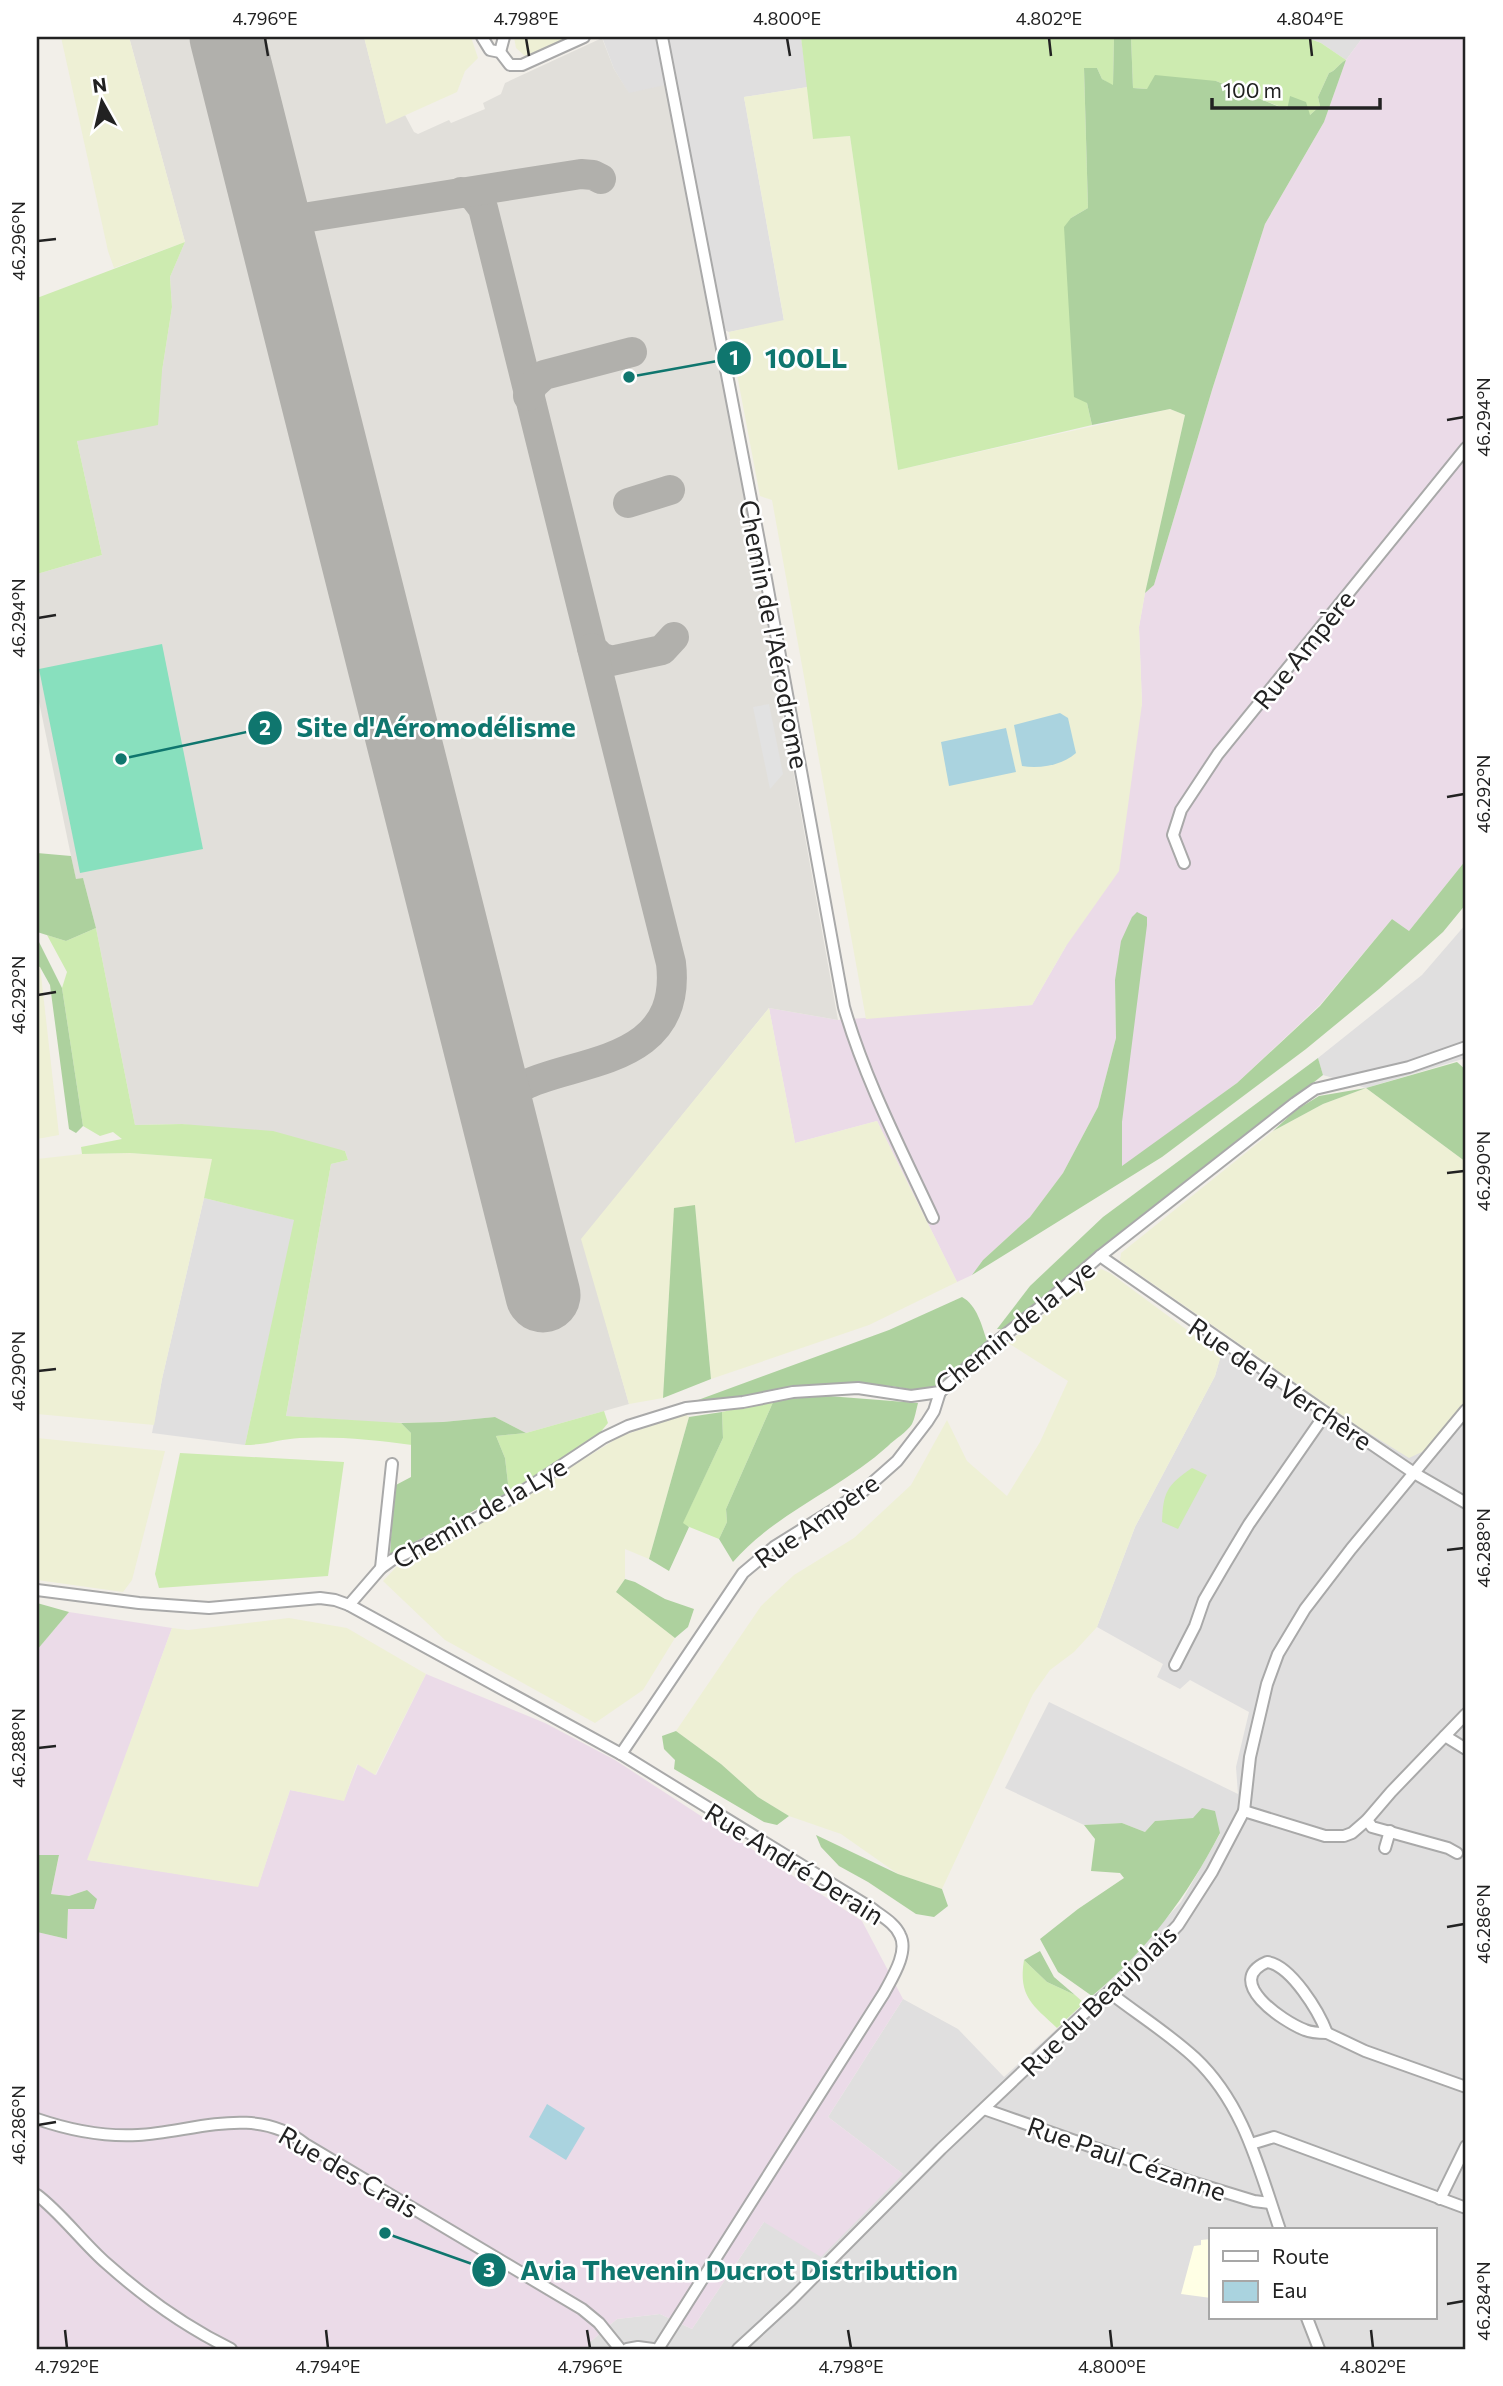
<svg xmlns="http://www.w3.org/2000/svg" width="1503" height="2386" font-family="Commissioner,sans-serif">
<rect width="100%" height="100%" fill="#f2efe9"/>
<!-- residential -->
<g fill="#e0dfdf" fill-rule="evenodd">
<path d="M602 37H801L808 87 744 97 784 321 729 332 712 324 665 86 629 94 614 69Z"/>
<path d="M1305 37H1363L1346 60 1321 43Z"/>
<path d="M1466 924V1058L1366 1088 1323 1075 1318 1058 1422 975Z"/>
<path d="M204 1198 295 1220 245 1445 152 1433 162 1379Z"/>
<path d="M1233 1340 1359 1427 1424 1451 1466 1401V2349H586L590 2342 617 2319 660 2314 692 2329 764 2222 903 2174 828 2117 903 1999 958 2029 1004 2077 1107 1983 1181 1902 1220 1834 1193 1818 1155 1821 1145 1832 1122 1823 1084 1825 1005 1788 1049 1702 1238 1794 1236 1767 1249 1712 1190 1680 1180 1689 1157 1677 1163 1664 1097 1627 1135 1527 1215 1376 1221 1355ZM1211 2230H1435V2318H1211Z"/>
</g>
<!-- industrial -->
<g fill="#ebdbe8">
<path d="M1363 37H1466V860L1409 931 1392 919 1320 1005 1237 1083 1122 1167V1122L1115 980 1116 1038 1098 1107 1063 1173 1030 1217 983 1260 972 1275 957 1282 877 1121 795 1143 769 1008 838 1020 1032 1005 1066 946 1142 704 1139 627 1145 593 1154 585 1212 390 1265 224 1324 122 1346 60Z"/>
<path d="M69 1612 172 1628 88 1860 258 1886 290 1790 344 1800 358 1764 376 1775 426 1674 545 1723 615 1760 862 1921 903 1999 828 2117 903 2174 821 2257 764 2222 692 2329 660 2314 617 2319 590 2342 586 2349H37V1932L67 1939 68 1909 87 1890 69 1896 51 1894 59 1856 37 1855V1650Z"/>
</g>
<!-- education -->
<path fill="#ffffe5" d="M1211 2239V2298L1181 2294 1194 2246 1201 2245V2240Z"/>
<!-- airport -->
<path fill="#e1dfda" d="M129 37H364L386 123 405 115 414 132 418 134 449 120 451 123 485 109 483 103 501 94 505 83 602 38 614 69 629 93 665 85 725 392 838 1020 769 1008 582 1239 629 1404 526 1433 495 1417 443 1422 387 1423 286 1416 331 1164 348 1160 345 1151 182 1124 135 1125 96 928 83 878 76 880 37 692V574L102 555 77 441 162 371 172 307 170 277 185 242Z"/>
<!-- farmland -->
<g fill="#eef0d5">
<path d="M61 37H129L185 242 114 268 108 251Z"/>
<path d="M364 37H471L478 58 465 71 457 92 386 124Z"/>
<path d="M514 37H570L525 56 516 48Z"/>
<path d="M808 87 813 139 850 136 898 470 1170 409 1185 415 1145 593 1139 627 1142 704 1119 871 1066 946 1032 1005 866 1019 772 500 760 496 729 332 784 320 744 97Z"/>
<path d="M37 966H40L59 1135 37 1139Z"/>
<path d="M769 1008 795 1143 877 1121 957 1282 869 1325 711 1379 695 1206 675 1208 663 1398 629 1404 581 1239Z"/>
<path d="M1366 1088 1466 1162V1401L1424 1451 1409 1458 1359 1427 1120 1261 1121 1253 1273 1131 1323 1104Z"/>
<path d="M130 1153 213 1159 162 1379 154 1425 37 1414V1159L82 1154Z"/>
<path d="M1101 1269 1110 1273 1221 1355 1215 1376 1135 1527 1097 1627 1074 1652 1050 1670 1033 1694 942 1889 898 1874 841 1834 789 1816 758 1797 721 1764 676 1731 761 1606 794 1575 854 1538 911 1485 947 1420 967 1461 1007 1496 1040 1442 1068 1381 1008 1343Z"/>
<path d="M686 1414 689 1417 649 1559 625 1549V1579L617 1591 675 1638 643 1690 595 1723 445 1640 383 1581 402 1561 482 1522 621 1436Z"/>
<path d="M37 1438 165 1451 132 1580 123 1592 37 1580Z"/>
<path d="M289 1618 347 1628 426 1674 375 1775 357 1764 344 1801 290 1790 258 1887 87 1860 172 1628 188 1630Z"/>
</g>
<!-- grass -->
<g fill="#cdebb0">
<path d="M801 37H1114L1113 86 1102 79 1097 68 1084 69 1088 208 1071 218 1087 403 1092 425 898 470 850 136 813 139Z"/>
<path d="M1131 37H1305L1321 43 1346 60C1339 63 1337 70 1329 73L1318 97 1320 106 1310 115 1288 110 1216 81 1147 89 1133 88Z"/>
<path d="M185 242 170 277 172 307 162 371 158 425 77 441 102 555 37 574V298Z"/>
<path d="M96 928 135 1125 182 1124 273 1131 345 1151 348 1160 331 1164 286 1416 401 1423 411 1433 412 1445C374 1440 338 1436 300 1438 281 1439 265 1445 245 1445L294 1220 204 1198 212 1159 130 1153 82 1154 81 1147 122 1139 113 1132 100 1136 83 1126 62 988 67 972 47 935 66 941Z"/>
<path d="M774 1400 726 1509 727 1522 719 1539 682 1524 723 1438 722 1412Z"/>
<path d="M604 1411 608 1423 599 1434 509 1492 505 1458 496 1436 526 1433Z"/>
<path d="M180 1453 344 1462 328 1576 159 1588 155 1574Z"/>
<path d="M1192 1468 1207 1475 1178 1529 1162 1522C1163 1492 1167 1485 1192 1468Z"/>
<path d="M1024 1960 1047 1982 1075 1995 1084 2003 1057 2028C1033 2005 1018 1997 1024 1960Z"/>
</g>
<!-- forest -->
<g fill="#add19e">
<path d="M1114 37H1131L1133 88 1147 89 1155 75 1216 81 1287 110 1290 96 1306 102 1310 115 1320 106 1318 97 1329 73C1337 70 1339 63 1346 60L1324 122 1265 224 1212 390 1154 585 1145 593 1185 415 1170 409 1092 425 1087 403 1074 397 1064 227 1071 218 1088 208 1084 68H1097L1102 79 1113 85Z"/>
<path d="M37 853 71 856 76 879 83 878 96 928 66 941 37 932Z"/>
<path d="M1466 860V904L1443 932 1379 989 1306 1049 1162 1157 972 1275 983 1260 1030 1217 1063 1173 1098 1107 1116 1038 1115 980 1121 941 1132 917 1137 912 1147 917V925L1122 1122V1166L1237 1083 1320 1006 1392 919 1409 931Z"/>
<path d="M37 938 62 988 83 1126 76 1133 69 1129 50 985 40 967 37 966Z"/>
<path d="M1318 1058 1323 1075 1003 1329H997L1030 1286 1103 1217Z"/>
<path d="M1457 1062 1466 1070V1162L1366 1088 1323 1104 1273 1131 1296 1110 1319 1096 1366 1088Z"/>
<path d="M695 1205 711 1379 663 1398 674 1208Z"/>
<path d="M962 1297C977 1305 982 1326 987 1341L935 1387 919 1391 891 1386 835 1383 784 1389 745 1397 698 1400 889 1330Z"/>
<path d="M828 1396 918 1403C916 1410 915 1418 912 1424 907 1432 895 1439 888 1446 839 1490 774 1514 733 1562L719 1539 727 1522 726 1509 774 1400Z"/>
<path d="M722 1412 723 1438 683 1523 689 1527 669 1571 649 1559 689 1417Z"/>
<path d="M495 1417 526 1433 496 1436 505 1458 509 1492 390 1555 394 1486 411 1477V1433L401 1423 443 1422Z"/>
<path d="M625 1579 635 1582 665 1599 694 1609 688 1627 675 1638 616 1592Z"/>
<path d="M37 1603 69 1612 37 1650Z"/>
<path d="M676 1731 721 1764 758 1797 789 1816 777 1825 764 1822 674 1769 675 1760 664 1749 662 1736Z"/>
<path d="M1202 1808 1215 1811 1220 1833C1186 1898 1148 1949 1092 1996L1058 1972 1040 1939 1078 1909 1124 1878 1120 1873 1091 1871 1095 1839 1084 1825 1122 1823 1145 1832 1155 1821 1193 1818Z"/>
<path d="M816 1835 898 1874 942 1889 948 1906 934 1917 916 1914 868 1882 839 1866 821 1847Z"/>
<path d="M37 1855H59L51 1894 69 1896 87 1890 97 1899 94 1909H68L67 1939 37 1932Z"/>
<path d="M1040 1951 1054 1977 1075 1995 1047 1982 1024 1960Z"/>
</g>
<!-- pitch -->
<path fill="#88e0be" d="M162 644 203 849 80 873 39 669Z"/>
<!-- parking -->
<path fill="#e2e2e2" d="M769 704 783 774 770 789 753 707Z"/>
<!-- water -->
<g fill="#aad3df">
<path d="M1060 713 1068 718 1076 753C1063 765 1040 769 1022 766L1014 725Z"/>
<path d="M1006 728 1016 772 949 786 941 742Z"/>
<path d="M547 2104 585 2128 566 2160 529 2137Z"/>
</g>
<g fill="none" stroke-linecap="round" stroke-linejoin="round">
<!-- taxiway -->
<g stroke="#b1b0ac" stroke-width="30">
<path d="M461 192 473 195 483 208 592 648 601 657 611 661 662 650 674 637"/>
<path d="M269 204 281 216 303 218"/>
<path d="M278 241C280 228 290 222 303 218L581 174 593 175 601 179"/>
<path d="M528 396 533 385 544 375 632 352"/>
<path d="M628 503 670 490"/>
<path d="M486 1071C497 1083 508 1087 525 1085"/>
<path d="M497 1116C509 1049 686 1092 671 963L592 648"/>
</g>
<!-- runway -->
<path stroke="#b1b0ac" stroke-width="75" d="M227 37 543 1295"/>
<defs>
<g id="street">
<path d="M482 37 490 50 500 52 510 65H522L584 37"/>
<path d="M662 37 760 546 844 1007C865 1080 901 1149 933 1218"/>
<path d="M500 52 504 37"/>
<path d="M1184 863 1173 835 1181 810 1218 754 1466 448"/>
<path d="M1100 1256 1326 1413 1414 1473 1466 1503"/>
<path d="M381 1568 392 1464"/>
<path d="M37 1590 139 1603 209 1608 320 1598 335 1600 349 1605 381 1568 392 1560 460 1528 523 1491 603 1438 628 1426 686 1408 743 1402 793 1392 858 1388 911 1396 940 1392 991 1346 1048 1301 1100 1256 1295 1103 1315 1089 1409 1067 1466 1047"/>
<path d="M349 1605 621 1754 871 1908C881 1916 895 1923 900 1935 909 1952 892 1978 884 1993L658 2349"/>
<path d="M1175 1665 1195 1626 1204 1600 1225 1564 1249 1524 1326 1413"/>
<path d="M1445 1736 1466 1749"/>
<path d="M621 1754 743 1573 774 1547 862 1492 897 1461 927 1422 934 1411 940 1392"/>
<path d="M1244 1811 1325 1836H1344L1352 1833 1367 1820 1391 1792 1466 1714"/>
<path d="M1367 1820 1372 1827 1448 1848 1457 1853"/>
<path d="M1385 1848 1390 1831"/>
<path d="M1267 1962C1291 1965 1319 2012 1327 2033 1319 2033 1312 2033 1305 2030 1282 2021 1223 1981 1267 1962Z"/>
<path d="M1109 1992C1137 2014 1168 2033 1195 2058 1244 2104 1259 2169 1280 2230"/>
<path d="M1327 2033 1365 2051 1466 2087"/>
<path d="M984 2109 1192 2182 1254 2201 1270 2203"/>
<path d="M37 2119C69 2130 103 2137 138 2135 193 2132 256 2104 305 2144L582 2309 599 2323 620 2349"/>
<path d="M1251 2144 1274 2137 1466 2208"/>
<path d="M37 2195C60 2212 84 2244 106 2263 144 2297 186 2327 231 2349"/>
<path d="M1440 2199 1466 2146"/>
<path d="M1307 2318 1319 2349"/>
<path d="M627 2349 638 2347 653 2349"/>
<path d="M738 2349 791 2300 941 2149 1094 2004 1128 1978 1178 1925 1212 1872 1244 1811 1250 1757 1267 1684 1278 1654 1305 1609 1351 1549 1466 1410"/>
</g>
</defs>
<!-- street casing -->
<use href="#street" stroke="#a9a9a9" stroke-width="14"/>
<!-- street -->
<use href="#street" stroke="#fff" stroke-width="10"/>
</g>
<!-- ticks -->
<path fill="none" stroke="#222" stroke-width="2.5" d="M265 38 268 56M526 38 529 56M787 38 790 56M1049 38 1051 56M1310 38 1312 56M38 241 56 239M1447 420 1464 417M38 618 56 615M1447 797 1464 794M38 995 56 992M1447 1173 1464 1171M38 1371 56 1369M1447 1550 1464 1548M38 1748 56 1746M1447 1927 1464 1924M38 2125 56 2122M1447 2304 1464 2301M65 2330 67 2348M326 2330 328 2348M587 2330 590 2348M848 2330 851 2348M1110 2330 1112 2348M1371 2330 1373 2348"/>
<g text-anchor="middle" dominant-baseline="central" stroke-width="5" stroke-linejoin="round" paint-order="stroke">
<!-- street labels -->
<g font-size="26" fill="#222" stroke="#fff">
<text transform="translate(775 634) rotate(79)">Chemin de l'Aérodrome</text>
<text transform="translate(1303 649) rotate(-51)">Rue Ampère</text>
<text transform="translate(1014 1326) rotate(-39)">Chemin de la Lye</text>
<text transform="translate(1281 1383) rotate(34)">Rue de la Verchère</text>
<text transform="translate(479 1512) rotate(-30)">Chemin de la Lye</text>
<text transform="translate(816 1520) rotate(-35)">Rue Ampère</text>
<text transform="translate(795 1863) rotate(32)">Rue André Derain</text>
<text transform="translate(1098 2000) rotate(-44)">Rue du Beaujolais</text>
<text transform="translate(1127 2158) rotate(19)">Rue Paul Cézanne</text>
<text transform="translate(349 2171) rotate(30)">Rue des Crais</text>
</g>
</g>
<!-- callouts -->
<path fill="none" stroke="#0f766e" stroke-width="2.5" d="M629 377L734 358M121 759L265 728M385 2233L489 2270"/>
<g fill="#0f766e" stroke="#fff" stroke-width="2.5">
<circle cx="629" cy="377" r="7"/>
<circle cx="121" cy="759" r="7"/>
<circle cx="385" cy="2233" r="7"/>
<circle cx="734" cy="358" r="18"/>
<circle cx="265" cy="728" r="18"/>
<circle cx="489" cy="2270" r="18"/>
</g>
<g font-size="21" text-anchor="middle" font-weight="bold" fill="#fff">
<text x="734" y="365">1</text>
<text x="265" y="735">2</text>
<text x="489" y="2277">3</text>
</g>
<g font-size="28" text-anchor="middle" font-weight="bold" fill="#0f766e" stroke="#fff" stroke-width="5" stroke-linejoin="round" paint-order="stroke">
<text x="806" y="368">100LL</text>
<text x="436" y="737">Site d'Aéromodélisme</text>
<text x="739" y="2280">Avia Thevenin Ducrot Distribution</text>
</g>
<!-- border -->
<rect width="1503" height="2386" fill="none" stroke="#ffffff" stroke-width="77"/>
<!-- legend -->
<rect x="1209" y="2228" width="228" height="91" fill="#ffffff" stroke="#a7a7a7" stroke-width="2"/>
<rect x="1223" y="2251" width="35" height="10" fill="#ffffff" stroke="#a7a7a7" stroke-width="2"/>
<text x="1272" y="2264" font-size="21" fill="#222222">Route</text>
<rect x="1223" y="2281" width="35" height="21" fill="#aad3df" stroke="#a7a7a7" stroke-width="2"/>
<text x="1272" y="2298" font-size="21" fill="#222222">Eau</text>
<!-- north arrow -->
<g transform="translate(102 102) rotate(352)" stroke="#ffffff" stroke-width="5" paint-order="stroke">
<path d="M0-5L12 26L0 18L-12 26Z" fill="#222222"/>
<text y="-10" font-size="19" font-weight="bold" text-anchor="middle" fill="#222222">N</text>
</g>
<!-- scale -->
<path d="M1212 98v10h168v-10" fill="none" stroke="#222222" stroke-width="3.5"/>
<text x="1223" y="98" font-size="21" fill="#222222" stroke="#ffffff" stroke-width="5" paint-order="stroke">100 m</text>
<rect x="38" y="38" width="1426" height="2310" fill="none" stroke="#222" stroke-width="2.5"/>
<g font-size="18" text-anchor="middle" fill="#222">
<text x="265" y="25">4.796°E</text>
<text x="526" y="25">4.798°E</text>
<text x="787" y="25">4.800°E</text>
<text x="1049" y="25">4.802°E</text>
<text x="1310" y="25">4.804°E</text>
<text transform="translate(19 241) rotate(-90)" y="6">46.296°N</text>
<text transform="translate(1484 417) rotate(-90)" y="6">46.294°N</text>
<text transform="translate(19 618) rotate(-90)" y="6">46.294°N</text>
<text transform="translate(1484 794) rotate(-90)" y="6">46.292°N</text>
<text transform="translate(19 995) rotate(-90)" y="6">46.292°N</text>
<text transform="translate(1484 1171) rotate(-90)" y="6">46.290°N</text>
<text transform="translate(19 1371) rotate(-90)" y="6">46.290°N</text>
<text transform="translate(1484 1548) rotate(-90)" y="6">46.288°N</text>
<text transform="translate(19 1748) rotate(-90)" y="6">46.288°N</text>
<text transform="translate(1484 1924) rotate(-90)" y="6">46.286°N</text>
<text transform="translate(19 2125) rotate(-90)" y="6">46.286°N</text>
<text transform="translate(1484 2301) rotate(-90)" y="6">46.284°N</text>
<text x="67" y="2373">4.792°E</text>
<text x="328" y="2373">4.794°E</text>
<text x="590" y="2373">4.796°E</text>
<text x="851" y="2373">4.798°E</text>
<text x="1112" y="2373">4.800°E</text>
<text x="1373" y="2373">4.802°E</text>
</g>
</svg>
